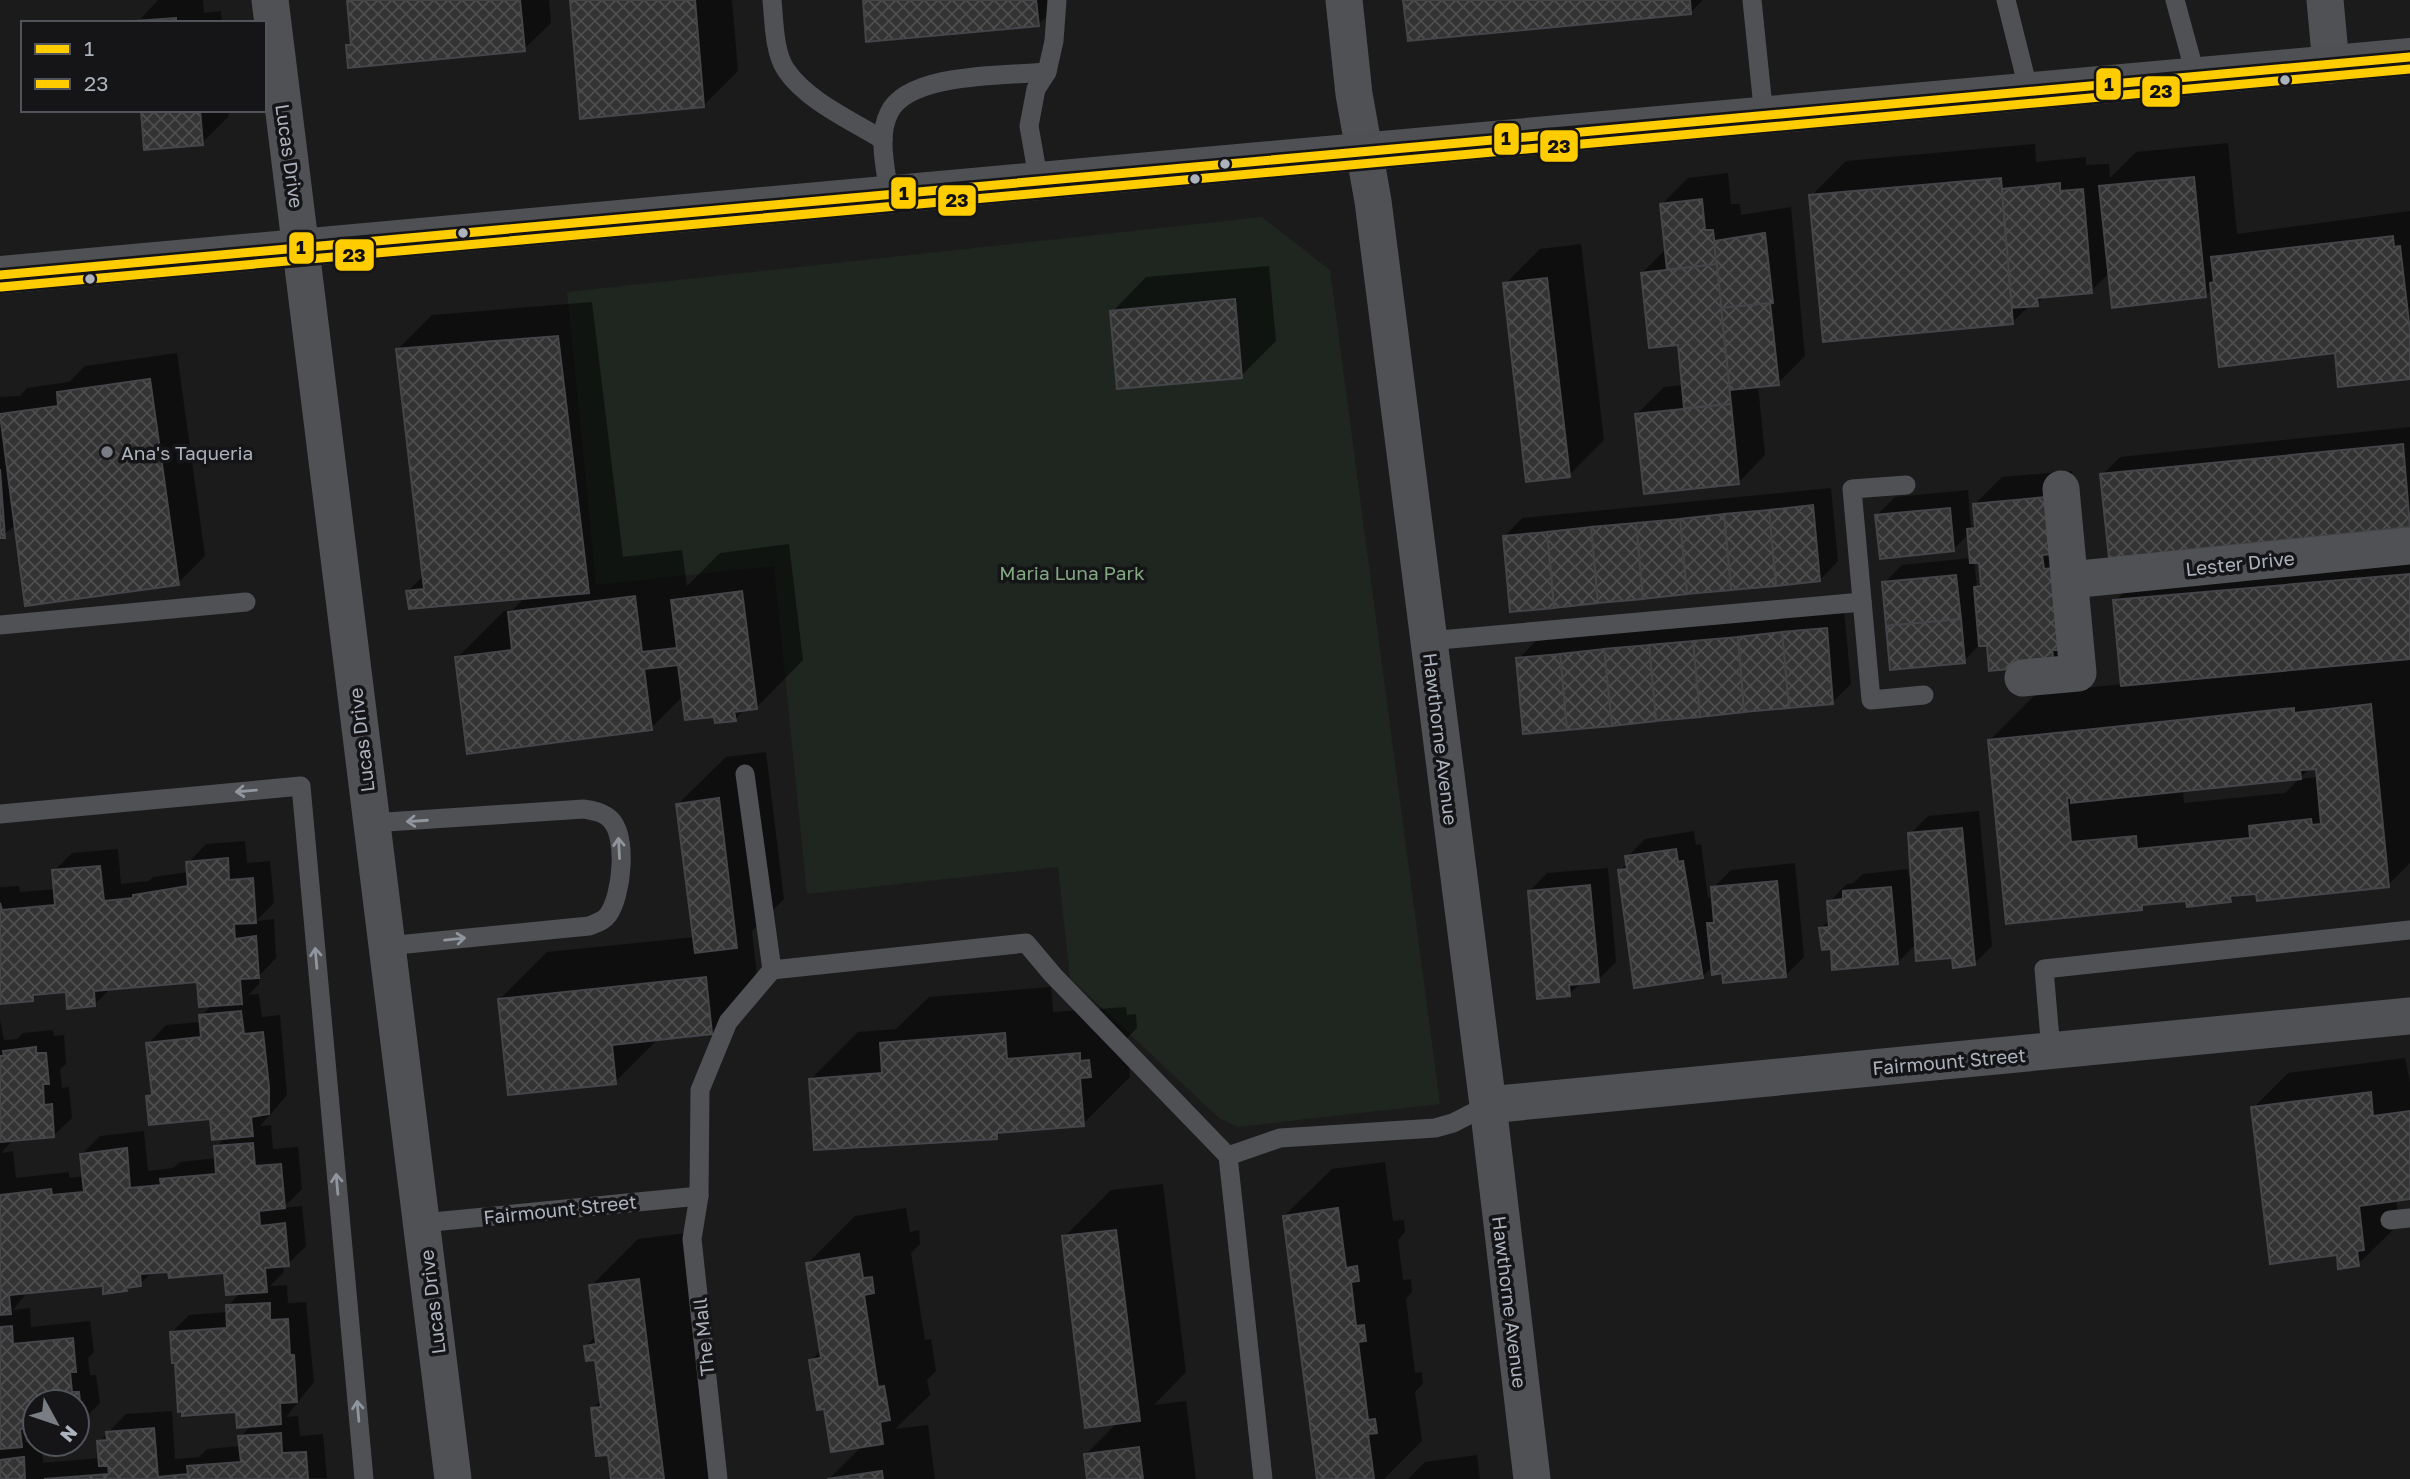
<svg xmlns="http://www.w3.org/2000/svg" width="2410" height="1479" font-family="'Golos Text',sans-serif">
<defs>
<pattern id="building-cross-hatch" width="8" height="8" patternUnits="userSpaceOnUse" patternTransform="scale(1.75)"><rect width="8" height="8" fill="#333334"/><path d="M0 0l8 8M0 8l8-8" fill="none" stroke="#4e4e4f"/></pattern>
</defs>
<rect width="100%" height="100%" fill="#1b1b1c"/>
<!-- green -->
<path fill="#1e261f" d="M1262 217 1330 270 1440 1104 1238 1127 1219 1118 1070 978 1058 867 807 894 774 566 596 585 567 292Z"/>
<!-- shadow -->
<g fill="#0007" fill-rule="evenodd">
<path d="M158 0H203L204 13 221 11 222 23H137Z"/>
<path d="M349 0H549L551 23 524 49 348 46 352 41Z"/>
<path d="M571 0H732L738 71 703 106Z"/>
<path d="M864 0H1063L1038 25Z"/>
<path d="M1405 0H1703L1690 13Z"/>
<path d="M143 110H228L229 116 202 143Z"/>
<path d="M2228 143 2237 234 2410 211V377L2336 351 2212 289 2205 296 2110 272 2091 291 2046 295 2037 304 2030 305 2013 322 1811 196 1846 161 2035 144 2036 162 2086 157V165L2109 164 2110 178 2136 152Z"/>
<path d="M1728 173 1731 204H1740L1741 215 1791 207 1805 356 1778 383 1758 385 1765 455 1739 482 1637 414 1664 387 1683 385 1679 343 1642 273 1666 249 1661 205 1688 178Z"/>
<path d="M1581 244 1604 440 1569 475 1505 284 1540 249Z"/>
<path d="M1269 266 1276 341 1241 376 1112 312 1146 277Z"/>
<path d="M592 302 623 557 682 550 687 586 720 553 789 544 803 660 756 708 745 709 735 719 716 715 683 696 651 728 457 658 504 611 513 610 525 597 408 591 424 575 398 349 432 315Z"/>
<path d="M177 353 205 556 178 583 16 525 0 537V397L20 396 27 388 69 382 85 366Z"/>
<path d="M2410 427V526L2110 556 2102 475 2120 457Z"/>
<path d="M2072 471 2077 526 2080 637 2053 663 1989 644H1980L1964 661 1884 583 1902 565 1971 558 1969 533 1953 550 1877 515 1895 497 1968 490 1971 528 1977 522 1975 504 2002 477ZM1974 561H1980L1982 581 1977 587Z"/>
<path d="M1831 488 1838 561 1820 580 1504 537 1522 518Z"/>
<path d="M2410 558V863L2388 885 2258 892 2237 894 2230 901 2188 899 2147 903 2141 909 2008 922 1990 740 2037 693 2123 684 2115 601 2133 583ZM2318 767 2319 777 2299 779 2310 768ZM2300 778 2285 793 2184 803 2183 790Z"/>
<path d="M1844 610 1851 684 1833 702 1518 659 1536 641Z"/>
<path d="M766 752 784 899 752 931 758 985 711 1033 659 1038 615 1082 499 1000 547 952 695 937 678 804 726 757Z"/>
<path d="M1979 811 1992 946 1974 964 1916 944 1897 963 1832 948 1821 928 1830 919 1829 902 1847 884 1853 883 1863 874 1908 869 1909 877H1912L1910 834 1928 816Z"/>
<path d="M1694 831 1696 845 1701 844 1708 898 1714 897 1713 888 1731 870 1795 863 1804 957 1786 975 1724 971 1713 966 1702 977 1619 871 1628 863 1627 857 1645 839Z"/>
<path d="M245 841 247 863 270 861 274 903 256 921 274 919 276 958 259 976V984L248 995 259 994 262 1017 280 1015 287 1095 260 1126 271 1125 273 1149 298 1147 302 1189 283 1208 302 1206 306 1246 288 1264H283L284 1272 270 1286 287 1285 288 1303 306 1302 314 1382 286 1417 298 1416 300 1436 323 1434 327 1478 0 1479V1020L4 1040 17 1039 23 1033 53 1030 54 1036 64 1035 66 1064 60 1069 62 1088 69 1087 72 1118 53 1136 14 1139 1 1153 13 1151 16 1178 69 1172V1178L84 1176 82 1154 100 1136 144 1131 148 1171 173 1168 180 1162 217 1158 216 1147 226 1137 211 1117 148 1096 153 1091 148 1044 166 1025 201 1022V1016L213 1004 199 980 111 988 94 1005 67 990 39 993 33 999 0 1002V887L19 886 20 892 56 889 54 871 72 853 118 849 121 884 149 881 153 877 188 872V863L206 844ZM169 1270 225 1271 241 1292 228 1306V1312L189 1315 171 1333 177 1362 252 1425 240 1437 241 1446 207 1449 199 1457 175 1459 172 1411 126 1414 99 1442 100 1458 43 1463 42 1444 24 1442 35 1431V1402H77V1421H82L100 1403 96 1375H90L88 1358 94 1352 90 1321 31 1327 30 1308 13 1310 28 1291 104 1284 126 1290 130 1285 140 1284 153 1271Z"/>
<path d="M1608 868 1616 962 1598 980 1582 982 1569 994 1529 892 1547 873Z"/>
<path d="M1051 987 1053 1012 1126 1007 1127 1015 1136 1014 1137 1028 1127 1038 1130 1077 1083 1124 1003 1131 997 1137 810 1080 858 1032 896 1029 929 997Z"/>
<path d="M2405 1058 2410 1082V1197L2396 1199 2398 1214 2391 1220 2393 1230 2358 1264 2338 1253 2253 1108 2288 1073Z"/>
<path d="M1385 1162 1393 1221 1404 1220 1405 1232 1398 1240 1403 1280 1411 1279 1412 1292 1406 1299 1415 1373 1422 1372 1423 1384 1415 1392 1422 1441 1384 1479H1319L1284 1216 1332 1169Z"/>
<path d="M1163 1184 1186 1372 1154 1405 1186 1401 1196 1479H1089L1086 1454 1118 1422 1064 1237 1111 1190Z"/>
<path d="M906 1208 910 1232 919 1230 920 1244 911 1253 925 1340 931 1339 936 1371 927 1380 930 1395 895 1429 928 1425 935 1479H829L863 1445 826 1407 811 1361 821 1350 808 1263 855 1216Z"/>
<path d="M686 1233 717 1479H613L610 1453 592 1409 602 1399 596 1358 586 1346 597 1335 591 1286 638 1239Z"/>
<path d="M1477 1455 1480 1479H1408L1425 1462Z"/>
</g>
<!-- building -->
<g fill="url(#building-cross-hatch)" stroke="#444548" stroke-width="2" fill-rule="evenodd">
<path d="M347 0H520L525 51 348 68 346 45H351Z"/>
<path d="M570 0H695L704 107 580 119Z"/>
<path d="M863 0H1036L1039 26 866 42Z"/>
<path d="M1403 0H1690L1691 14 1408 41Z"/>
<path d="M176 18V23H135V21Z"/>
<path d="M141 110H200L203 145 144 150Z"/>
<path d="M2194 177 2206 297 2112 308 2099 186Z"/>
<path d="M2001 178 2013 324 1823 342 1809 195Z"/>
<path d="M2060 183V191L2083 189 2092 293 2037 298 2038 306 2012 308 2002 189Z"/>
<path d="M1702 199 1705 230H1713L1717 264 1667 270 1660 204Z"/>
<path d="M1765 233 1773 303 1721 308 1714 241Z"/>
<path d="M2393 236 2394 247 2400 246 2410 331V379L2338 387 2335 353 2219 367 2210 283 2214 282 2211 257Z"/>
<path d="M1717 264 1731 404 1684 408 1678 345 1649 348 1641 273Z"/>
<path d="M1547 278 1570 477 1526 482 1503 283Z"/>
<path d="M1235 299 1242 378 1117 389 1110 311Z"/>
<path d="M1770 303 1779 385 1730 390 1721 308Z"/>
<path d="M558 336 589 593 409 609 406 591 424 589 396 349Z"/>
<path d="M150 379 179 585 25 606 0 414 58 406 57 392Z"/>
<path d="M1731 404 1739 484 1644 494 1635 414Z"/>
<path d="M2403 444 2410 527 2109 558 2100 474Z"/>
<path d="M0 469 5 538H0Z"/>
<path d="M2046 497 2051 554 2042 555 2044 569 2052 568 2059 650H2052L2054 665 1989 671 1987 646H1979L1974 587 1981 586 1979 563H1970L1967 529 1975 528 1973 504Z"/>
<path d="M1813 505 1820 581 1776 586 1769 510Z"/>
<path d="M1950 508 1954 551 1880 559 1875 515Z"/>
<path d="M1769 510 1776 586 1731 590 1724 514Z"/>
<path d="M1724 514 1731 590 1687 594 1680 519Z"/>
<path d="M1680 519 1687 594 1643 599 1636 523Z"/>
<path d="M1636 523 1643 599 1598 603 1591 527Z"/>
<path d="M1591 527 1598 603 1554 608 1547 532Z"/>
<path d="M1547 532 1554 608 1510 612 1503 536Z"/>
<path d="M2410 574V659L2121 686 2113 600Z"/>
<path d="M1956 575 1961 619 1886 626 1882 582Z"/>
<path d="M742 591 757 709 734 712 736 721 715 723 714 717 685 720 678 665 644 669 652 730 467 754 455 657 512 650 508 612 635 596 642 652 677 648 671 600Z"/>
<path d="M1961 619 1965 663 1890 670 1886 626Z"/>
<path d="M1827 628 1833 704 1789 708 1782 632Z"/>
<path d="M1782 632 1789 708 1744 712 1738 637Z"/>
<path d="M1738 637 1744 712 1700 717 1693 641Z"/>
<path d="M1693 641 1700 717 1656 721 1649 645Z"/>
<path d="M1649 645 1656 721 1612 726 1604 649Z"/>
<path d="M1604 649 1612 726 1567 730 1560 654Z"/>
<path d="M1560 654 1567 730 1523 734 1516 658Z"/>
<path d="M2371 704 2389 887 2257 901 2256 894 2230 896 2231 902 2187 907 2186 901 2142 905V910L2006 924 1988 740 2294 708V713ZM2316 769 2321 824 2312 825 2311 819 2249 826 2250 838 2137 849 2136 836 2071 842 2067 798H2071V803L2301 779 2300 770Z"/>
<path d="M719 798 737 948 695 953 676 804Z"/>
<path d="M1962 828 1975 965 1953 968 1952 958 1916 961 1908 833Z"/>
<path d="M1676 849 1678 862 1683 861 1703 978 1634 988 1618 870 1627 869 1625 856Z"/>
<path d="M228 858 229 880 253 878 256 923 234 924 235 939 256 936 259 978 240 979 242 1004 199 1007 197 982 94 991 95 1006 67 1009 66 992 33 995V1001L0 1004V903L2 910 55 905 52 870 100 866 104 901 133 898V895L188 886 186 862Z"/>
<path d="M1777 881 1786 977 1723 983 1722 973 1712 975 1707 923H1714L1711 887Z"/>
<path d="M1590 885 1599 982 1569 985 1570 996 1537 999 1528 891Z"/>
<path d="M1891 887 1898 964 1832 970 1831 949 1822 950 1819 928 1829 927 1827 901 1843 899V891Z"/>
<path d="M706 977 712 1034 612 1045 616 1084 508 1095 498 999Z"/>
<path d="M241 1011 244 1034 263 1032 269 1087V1114L251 1117 253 1136 212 1140 210 1119 149 1125 146 1096 152 1095 146 1043 201 1037 199 1015Z"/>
<path d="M1005 1033 1007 1059 1080 1053V1061L1089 1060 1091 1077 1080 1078 1084 1126 997 1133V1139L814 1150 809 1079 882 1073 880 1043Z"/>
<path d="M36 1047V1053H46L49 1084H43L44 1105 52 1104 54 1137 0 1142V1056H4L3 1051Z"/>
<path d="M2371 1092 2373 1116 2410 1111V1199L2359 1206 2364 1250 2357 1251 2359 1266 2338 1269 2337 1255 2270 1264 2251 1107Z"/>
<path d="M253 1143 255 1166 281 1164 285 1208 259 1211 260 1226 285 1223 289 1266 265 1268 267 1292 226 1295 224 1273 169 1278 168 1272 140 1274 141 1286 126 1288 127 1291 103 1294V1286L9 1295 11 1314 0 1315V1195L51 1189 52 1195 84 1192 80 1154 127 1148 130 1188 161 1185 160 1179 216 1174 214 1146Z"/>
<path d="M1338 1208 1346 1268 1357 1266 1359 1281 1351 1282 1356 1326 1364 1325 1366 1341 1358 1342 1368 1420 1375 1419 1377 1433 1368 1434 1374 1479H1317L1283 1216Z"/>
<path d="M1116 1230 1140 1421 1085 1428 1062 1236Z"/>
<path d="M859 1254 863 1278 872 1277 874 1293 864 1295 878 1387 884 1386 890 1420 880 1422 883 1444 831 1452 824 1409 817 1410 809 1360 821 1358 806 1263Z"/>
<path d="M639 1279 664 1479H611L608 1455 596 1456 591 1408 601 1407 595 1360 586 1361 584 1346 596 1344 589 1285Z"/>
<path d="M270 1303V1320L288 1319 290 1355H294L297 1402 280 1403 281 1424 237 1428 236 1412 182 1416V1411L178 1412 175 1363H172L170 1332 227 1328 226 1305Z"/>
<path d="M12 1326 13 1344 73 1338 76 1372H70L72 1392H79L82 1423H77V1402H35V1428L20 1429 22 1447 0 1449V1327Z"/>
<path d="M154 1428 158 1477 188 1474 187 1466 241 1462 238 1436 281 1433 282 1453 306 1452 308 1479H44L109 1474 108 1466H99L97 1441 107 1440 106 1432Z"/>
<path d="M1139 1447 1143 1479H1087L1084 1454Z"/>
<path d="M24 1457 25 1479H0V1460Z"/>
<path d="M882 1471 883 1479H827Z"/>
</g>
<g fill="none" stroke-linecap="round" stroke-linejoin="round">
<!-- lane -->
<g stroke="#4f5155" stroke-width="19">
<path d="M772 0C774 20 774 53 786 70 807 101 851 120 883 140"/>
<path d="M1752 0 1764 117"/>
<path d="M2006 0 2029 92"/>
<path d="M2175 0 2196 77"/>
<path d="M1039 183 1029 126 1036 89 1047 72 1054 41 1057 0"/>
<path d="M889 194C886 169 877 137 889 113 908 72 1006 76 1047 72"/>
<path d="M1906 485 1852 489 1871 700 1924 695"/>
<path d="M0 625 246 602"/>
<path d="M1428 641 1862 602"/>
<path d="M745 774 772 970 1026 943 1053 975 1228 1156"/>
<path d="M0 814 301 786 364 1479"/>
<path d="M371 823 584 809C594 811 603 812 610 819 628 836 622 896 608 915 604 921 596 923 589 926L387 946"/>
<path d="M2051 1051 2044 969 2410 930"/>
<path d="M2390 1220 2410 1218"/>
<path d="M422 1223 699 1196"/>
<path d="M718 1479 692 1239 699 1196 700 1090 728 1022 772 970"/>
<path d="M1263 1479 1228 1156 1280 1138 1435 1128 1453 1123 1488 1105"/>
</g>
<!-- street -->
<g stroke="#4f5155" stroke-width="37">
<path d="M270 0 453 1479"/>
<path d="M1344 0 1354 94 1373 201 1488 1105 1532 1479"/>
<path d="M2325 0 2331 65"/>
<path d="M2070 580 2410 546"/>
<path d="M2023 678 2078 673 2061 489"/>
<path d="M1488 1105 2410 1016"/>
</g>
<!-- secondary -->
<path stroke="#4e5053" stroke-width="38" d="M0 275 2410 57"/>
<defs>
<path id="bus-1" d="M0 275 2410 57"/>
<path id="bus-2" d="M1 287 2410 69"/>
</defs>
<!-- bus-1 casing -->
<use href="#bus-1" stroke="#151518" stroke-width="14"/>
<!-- bus-2 casing -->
<use href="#bus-2" stroke="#151518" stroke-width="14"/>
<!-- bus-1 -->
<use href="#bus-1" stroke="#fc0" stroke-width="9"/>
<!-- bus-2 -->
<use href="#bus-2" stroke="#fc0" stroke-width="9"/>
</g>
<!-- one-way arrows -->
<defs><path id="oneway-shaft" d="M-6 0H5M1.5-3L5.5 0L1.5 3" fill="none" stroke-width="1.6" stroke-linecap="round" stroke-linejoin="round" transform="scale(1.75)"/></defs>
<g stroke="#90969e">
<use href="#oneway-shaft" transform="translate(246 791) rotate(175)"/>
<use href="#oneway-shaft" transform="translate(417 821) rotate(176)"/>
<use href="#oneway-shaft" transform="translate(619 848) rotate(-93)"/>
<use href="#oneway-shaft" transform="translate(455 939) rotate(-6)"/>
<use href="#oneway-shaft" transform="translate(316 958) rotate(-95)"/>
<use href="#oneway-shaft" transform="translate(337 1184) rotate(-95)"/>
<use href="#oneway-shaft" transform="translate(358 1411) rotate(-95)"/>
</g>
<!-- markers -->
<g fill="#acb3bd" stroke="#151518" stroke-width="2.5">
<circle cx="2285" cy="80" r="6"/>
<circle cx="1225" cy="164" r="6"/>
<circle cx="1195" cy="179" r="6"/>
<circle cx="463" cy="233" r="6"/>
<circle cx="90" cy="279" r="6"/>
</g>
<circle fill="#797e85" stroke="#151518" stroke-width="2.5" cx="107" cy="452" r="7"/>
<g text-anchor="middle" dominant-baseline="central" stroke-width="7" stroke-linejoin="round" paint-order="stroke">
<!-- street labels -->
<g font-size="19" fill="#acb3bd" stroke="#151518">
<text transform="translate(290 156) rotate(82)">Lucas Drive</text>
<text transform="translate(2240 563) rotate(-6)">Lester Drive</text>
<text transform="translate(1441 739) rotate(83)">Hawthorne Avenue</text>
<text transform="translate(361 740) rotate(-97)">Lucas Drive</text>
<text transform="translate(1949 1061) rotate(-5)">Fairmount Street</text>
<text transform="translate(560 1209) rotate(-6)">Fairmount Street</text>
<text transform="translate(432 1302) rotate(-97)">Lucas Drive</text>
<text transform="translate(1510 1302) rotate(83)">Hawthorne Avenue</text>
<text transform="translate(703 1337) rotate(-96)">The Mall</text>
</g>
<!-- poi labels -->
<g font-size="19" fill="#acb3bd" stroke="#151518" text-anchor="start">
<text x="121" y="452">Ana's Taqueria</text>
</g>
<!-- park labels -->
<g font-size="19" fill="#83a982" stroke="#151518">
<text x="1072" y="572">Maria Luna Park</text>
</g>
</g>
<g stroke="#151518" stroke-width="2.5">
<rect x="2095" y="67" width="27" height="34" rx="7" fill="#fc0"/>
<rect x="2141" y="75" width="40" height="33" rx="7" fill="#fc0"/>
<rect x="1493" y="122" width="27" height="34" rx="7" fill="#fc0"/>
<rect x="1539" y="129" width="40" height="34" rx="7" fill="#fc0"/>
<rect x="890" y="176" width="27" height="34" rx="7" fill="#fc0"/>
<rect x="937" y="184" width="40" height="33" rx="7" fill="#fc0"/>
<rect x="288" y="231" width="27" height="34" rx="7" fill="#fc0"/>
<rect x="334" y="238" width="41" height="34" rx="7" fill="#fc0"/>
</g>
<g font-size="19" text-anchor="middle" font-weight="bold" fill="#111">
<text x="2109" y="91">1</text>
<text x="2161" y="98">23</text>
<text x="1506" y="145">1</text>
<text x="1559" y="153">23</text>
<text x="904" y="200">1</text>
<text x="957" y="207">23</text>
<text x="301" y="254">1</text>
<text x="354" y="262">23</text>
</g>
<!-- legend -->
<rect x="21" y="21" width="245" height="91" fill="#151518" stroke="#51545a" stroke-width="2"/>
<rect x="35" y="44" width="35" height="10" fill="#ffcc00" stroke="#51545a" stroke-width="2"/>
<text x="84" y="56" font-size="21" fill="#acb3bd">1</text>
<rect x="35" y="79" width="35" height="10" fill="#ffcc00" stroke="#51545a" stroke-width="2"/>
<text x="84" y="91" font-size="21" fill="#acb3bd">23</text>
<!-- north arrow -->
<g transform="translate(56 1423) rotate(130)"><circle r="33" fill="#151518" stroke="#51545a" stroke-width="2"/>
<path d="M0-5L12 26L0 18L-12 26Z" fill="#797e85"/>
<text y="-10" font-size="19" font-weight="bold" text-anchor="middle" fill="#acb3bd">N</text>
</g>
</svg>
